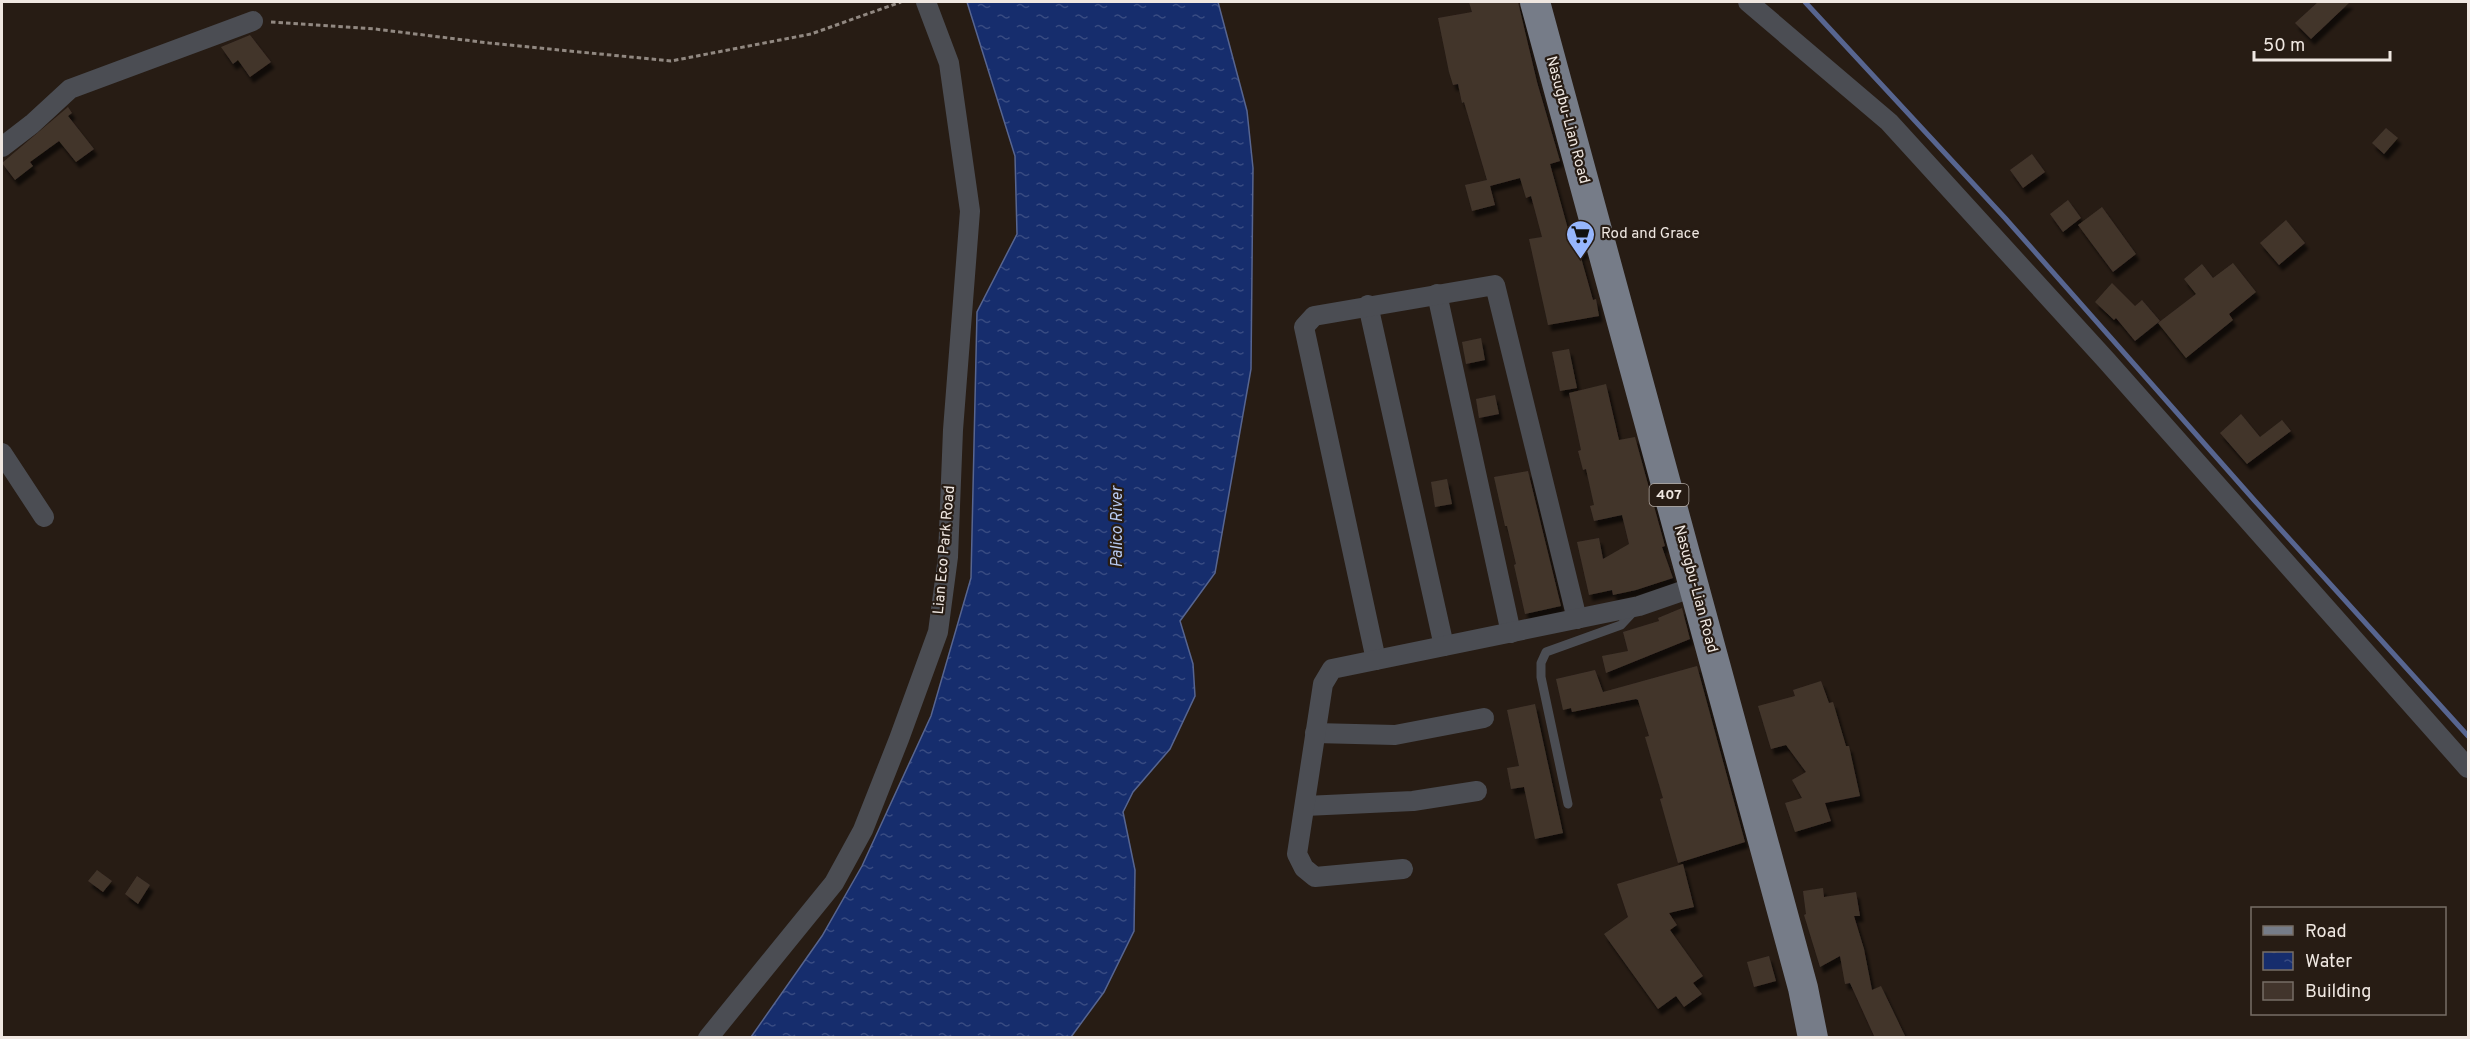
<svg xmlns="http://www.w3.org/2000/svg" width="2470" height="1039" font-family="Overpass,sans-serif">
<defs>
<pattern id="water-ripples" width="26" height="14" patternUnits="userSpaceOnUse" patternTransform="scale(1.5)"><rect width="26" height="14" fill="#162d6d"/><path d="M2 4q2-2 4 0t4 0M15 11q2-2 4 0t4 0" fill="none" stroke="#384b82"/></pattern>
<filter id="shadow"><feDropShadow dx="3.5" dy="6" stdDeviation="1.5" flood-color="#0009"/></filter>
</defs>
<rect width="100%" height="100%" fill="#271c14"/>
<!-- water -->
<path fill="url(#water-ripples)" stroke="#576590" stroke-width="1.5" d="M967 2H1218L1247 111 1253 168 1251 369 1215 573 1180 621 1193 664 1195 696 1170 749 1133 792 1123 812 1135 870 1134 931 1104 992 1071 1037H751L822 936 862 866 931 716 971 578 977 312 1017 234 1015 156Z"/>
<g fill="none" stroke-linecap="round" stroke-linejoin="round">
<!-- stream -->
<path stroke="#576590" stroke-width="5" d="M1805 2 2005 218 2255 501 2468 736"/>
</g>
<!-- building -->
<g fill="#42352c" filter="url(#shadow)">
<path d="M1469 2H1518L1537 82 1560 161 1550 164 1568 229 1578 226 1585 253 1580 254 1593 300 1596 299 1599 316 1548 325 1529 239 1542 237 1531 196 1526 198 1520 178 1490 186 1495 205 1472 211 1465 185 1487 180 1464 102 1462 103 1458 84 1453 85 1449 72 1438 18 1472 12Z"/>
<path d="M2318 2H2350L2311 39 2295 23Z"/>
<path d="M250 35 271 62 250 77 238 60 233 64 221 47Z"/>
<path d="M68 107 72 113 68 116 94 149 76 162 59 141 30 162 33 166 15 180 2 163Z"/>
<path d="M2386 128 2398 138 2384 154 2372 143Z"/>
<path d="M2032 154 2045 172 2023 188 2010 170Z"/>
<path d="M2068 200 2081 218 2063 232 2050 214Z"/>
<path d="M2102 207 2136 254 2113 272 2078 225Z"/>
<path d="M2286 220 2305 243 2279 265 2260 243Z"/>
<path d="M2233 263 2256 292 2229 314 2233 320 2186 358 2158 323 2196 294 2184 279 2202 264 2213 278Z"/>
<path d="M2112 283 2135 306 2142 300 2160 321 2135 341 2116 318 2114 320 2095 302Z"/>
<path d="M1481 338 1485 360 1466 364 1462 342Z"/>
<path d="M1569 349 1577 388 1560 391 1552 352Z"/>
<path d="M1606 384 1619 440 1635 437 1665 546 1662 547 1673 578 1636 590 1613 595 1612 590 1589 595 1577 542 1599 538 1603 559 1629 544 1622 515 1594 521 1590 506 1594 505 1586 469 1583 470 1578 451 1581 450 1569 393Z"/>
<path d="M1495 395 1499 414 1479 418 1476 399Z"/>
<path d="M2241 414 2260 437 2282 420 2291 431 2247 464 2220 433Z"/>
<path d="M1528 471 1561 606 1525 614 1514 565 1516 564 1507 526H1505L1494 477Z"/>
<path d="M1447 479 1452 504 1435 507 1431 482Z"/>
<path d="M1682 608 1690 639 1606 673 1602 656 1628 651 1623 632 1659 621 1658 618Z"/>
<path d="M1697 666 1745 842 1678 863 1660 799 1663 798 1645 737 1649 736 1638 700 1636 699 1572 712 1571 708 1563 710 1556 679 1595 670 1603 692Z"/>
<path d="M1821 681 1829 703 1833 702 1846 746H1849L1860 796 1825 803 1831 821 1795 832 1785 803 1802 798 1792 780 1806 772 1786 745 1771 749 1758 706 1795 696 1793 690Z"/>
<path d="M1535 704 1563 833 1535 839 1524 787 1511 789 1507 768 1519 766 1507 710Z"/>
<path d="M1683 864 1694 907 1669 913 1677 925 1670 930 1703 976 1693 983 1702 994 1684 1007 1676 996 1658 1009 1604 934 1628 917 1617 884Z"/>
<path d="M97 870 112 881 103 892 88 881Z"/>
<path d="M137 876 150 885 138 904 125 894Z"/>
<path d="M1823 888 1824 897 1856 892 1860 916H1854L1864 949 1872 990 1881 986 1906 1038H1875L1850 983 1845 984 1840 956 1820 967 1804 915 1806 914 1803 891Z"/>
<path d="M1769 956 1776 981 1754 987 1747 962Z"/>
</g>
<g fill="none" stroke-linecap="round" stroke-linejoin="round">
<!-- path -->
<path stroke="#918881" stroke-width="3" stroke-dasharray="4.5 3" stroke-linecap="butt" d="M271 22 375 29 489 43 671 61 811 34 901 2"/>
<!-- service -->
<path stroke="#4b4d53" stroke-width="9" d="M1568 804 1541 677V663L1546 652 1621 625 1635 610"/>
<!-- minor -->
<g stroke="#4b4d53" stroke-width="20">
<path d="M1748 2 1889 122 2106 360 2468 768"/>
<path d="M2 147 32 124 70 89 253 21"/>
<path d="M1437 294 1511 633"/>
<path d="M1368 305 1444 646"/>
<path d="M2 453 44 517"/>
<path d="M1376 660 1304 327 1314 316 1495 285 1577 619"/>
<path d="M1315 733 1395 735 1484 718"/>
<path d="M1305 806 1413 801 1477 791"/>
<path d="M1403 869 1315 877 1304 868 1297 854 1323 684 1332 669 1639 606 1694 587"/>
<path d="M708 1038 834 883 863 830 899 739 938 632 948 557 953 430 970 211 949 63 926 2"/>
</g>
<!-- primary -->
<path stroke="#767c88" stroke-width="30" d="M1535 2 1803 988 1813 1038"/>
</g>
<!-- icons -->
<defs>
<symbol id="supermarket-pin" viewBox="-11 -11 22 30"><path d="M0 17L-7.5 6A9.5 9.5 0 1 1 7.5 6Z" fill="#96b6fd" stroke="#271c14"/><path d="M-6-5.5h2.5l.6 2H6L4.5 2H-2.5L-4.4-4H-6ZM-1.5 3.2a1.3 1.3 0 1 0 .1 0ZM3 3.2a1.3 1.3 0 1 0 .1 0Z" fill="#111"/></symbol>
</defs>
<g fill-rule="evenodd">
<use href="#supermarket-pin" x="1564" y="218" width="33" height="45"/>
</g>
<g text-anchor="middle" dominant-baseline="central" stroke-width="4.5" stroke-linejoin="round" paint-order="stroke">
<!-- shield labels -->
<rect fill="#271c14" stroke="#b3aaa4" stroke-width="1.5" x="1649.5" y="484" width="39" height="22" rx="4.5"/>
<g font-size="14" font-weight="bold" fill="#efe7e1">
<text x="1669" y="495">407</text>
</g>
<!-- street labels -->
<g font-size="15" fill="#efe7e1" stroke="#271c14">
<text transform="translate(1567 120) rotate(75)">Nasugbu-Lian Road</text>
<text transform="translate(945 550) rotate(-85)">Lian Eco Park Road</text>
<text transform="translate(1695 589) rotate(75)">Nasugbu-Lian Road</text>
</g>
<!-- poi labels -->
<g font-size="15" fill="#efe7e1" stroke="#271c14" text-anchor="start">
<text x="1601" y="234">Rod and Grace</text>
</g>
<!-- water labels -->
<g font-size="16" font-style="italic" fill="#b8caf1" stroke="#271c14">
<text transform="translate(1118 527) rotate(-90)">Palico River</text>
</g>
</g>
<!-- border -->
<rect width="2470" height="1039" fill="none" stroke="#efe7e1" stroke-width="6"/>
<!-- legend -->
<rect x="2251" y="907" width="195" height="108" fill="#271c14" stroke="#776d66" stroke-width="1.5"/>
<rect x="2263" y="926" width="30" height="9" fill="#767c88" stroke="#776d66" stroke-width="1.5"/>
<text x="2305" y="937" font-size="18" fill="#efe7e1">Road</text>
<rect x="2263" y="952" width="30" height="18" fill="url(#water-ripples)" stroke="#776d66" stroke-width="1.5"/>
<text x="2305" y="967" font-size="18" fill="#efe7e1">Water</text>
<rect x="2263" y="982" width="30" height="18" fill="#42352c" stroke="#776d66" stroke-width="1.5"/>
<text x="2305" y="997" font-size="18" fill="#efe7e1">Building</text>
<!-- scale -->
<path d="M2254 51v9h136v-9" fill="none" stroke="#efe7e1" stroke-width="3"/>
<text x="2263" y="51" font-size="18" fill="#efe7e1" stroke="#271c14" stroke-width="4.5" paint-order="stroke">50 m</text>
</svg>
